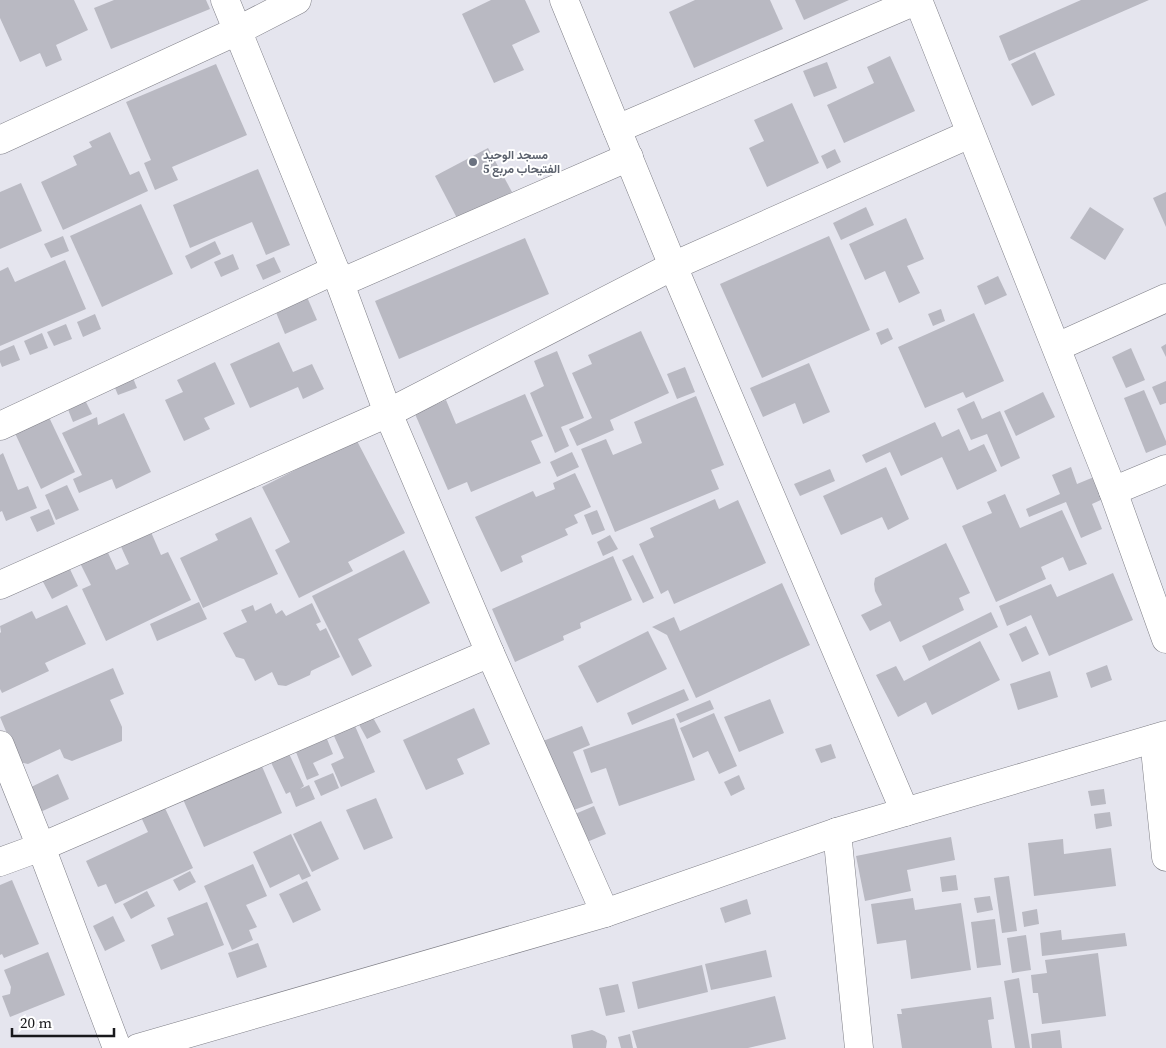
<svg xmlns="http://www.w3.org/2000/svg" width="1166" height="1048" font-family="'Source Serif 4',Vazirmatn,serif">
<rect width="100%" height="100%" fill="#e5e5ee"/>
<!-- building -->
<g fill="#b9b9c2">
<path d="M0 0H74L88 30 56 45 62 60 46 67 40 53 20 62 0 18Z"/>
<path d="M114 0H206L210 9 111 49 94 8Z"/>
<path d="M491 0H525L540 32 512 45 524 70 494 83 462 14Z"/>
<path d="M695 0H770L783 29 694 68 669 12Z"/>
<path d="M795 0H849L804 20Z"/>
<path d="M1081 0H1149L1009 61 999 36Z"/>
<path d="M1035 52 1055 95 1032 106 1011 64Z"/>
<path d="M890 56 915 111 844 143 827 105 874 83 867 67Z"/>
<path d="M827 62 837 88 814 97 803 71Z"/>
<path d="M216 64 247 135 172 167 178 180 155 190 144 163 151 160 126 102Z"/>
<path d="M792 103 819 163 767 187 749 148 764 141 754 120Z"/>
<path d="M110 132 130 175 139 171 148 191 63 230 41 182 77 165 73 156 92 147 89 142Z"/>
<path d="M488 148 512 192 458 220 435 176Z"/>
<path d="M835 149 841 162 827 169 821 156Z"/>
<path d="M258 169 290 245 266 255 252 222 190 248 173 205Z"/>
<path d="M21 183 42 231 0 249V192Z"/>
<path d="M1166 192V227L1153 198Z"/>
<path d="M141 204 173 274 102 307 70 236Z"/>
<path d="M866 207 874 225 841 240 833 223Z"/>
<path d="M1090 207 1124 229 1105 260 1070 238Z"/>
<path d="M906 218 924 259 907 266 920 293 899 303 885 271 865 280 849 244Z"/>
<path d="M63 236 69 251 51 258 44 244Z"/>
<path d="M829 236 870 330 762 378 720 284Z"/>
<path d="M525 238 549 294 399 359 375 301Z"/>
<path d="M215 241 221 254 191 269 185 256Z"/>
<path d="M233 254 239 269 221 277 214 262Z"/>
<path d="M274 257 281 272 263 280 256 265Z"/>
<path d="M65 260 86 309 0 346V271L8 267 15 282Z"/>
<path d="M998 276 1007 295 985 305 977 286Z"/>
<path d="M307 297 317 320 285 334 275 310Z"/>
<path d="M941 309 945 321 933 326 928 314Z"/>
<path d="M974 313 1004 381 966 398 963 392 925 408 898 347Z"/>
<path d="M95 314 101 329 83 337 77 322Z"/>
<path d="M66 324 72 339 54 346 47 332Z"/>
<path d="M888 328 893 339 881 345 876 333Z"/>
<path d="M641 331 669 393 610 420 614 430 577 446 569 429 592 418 572 373 592 364 588 355Z"/>
<path d="M42 333 48 348 30 355 24 341Z"/>
<path d="M279 342 293 372 312 364 324 389 303 399 298 387 250 408 230 364Z"/>
<path d="M1166 344V357L1161 347Z"/>
<path d="M14 345 20 360 2 367 0 362V351Z"/>
<path d="M1131 348 1145 380 1126 388 1112 357Z"/>
<path d="M557 351 584 418 561 427 569 446 555 453 530 393 544 386 534 361Z"/>
<path d="M215 362 235 404 204 418 210 429 184 441 165 400 183 392 177 380Z"/>
<path d="M809 363 830 412 803 424 795 403 763 417 750 388Z"/>
<path d="M685 367 695 392 677 399 667 374Z"/>
<path d="M131 373 137 388 118 395 112 381Z"/>
<path d="M1166 381V403L1160 405 1152 387Z"/>
<path d="M1144 390 1166 441V445L1146 453 1124 398Z"/>
<path d="M1043 392 1055 417 1016 436 1004 411Z"/>
<path d="M525 394 543 436 531 441 541 463 471 492 467 482 448 490 415 414 446 400 456 424Z"/>
<path d="M696 396 724 465 711 470 719 489 615 532 581 449 606 439 613 455 642 443 634 422Z"/>
<path d="M85 400 92 414 73 422 67 407Z"/>
<path d="M974 401 982 419 1000 411 1020 458 1001 467 987 434 971 440 957 409Z"/>
<path d="M47 413 75 472 41 489 13 429Z"/>
<path d="M124 413 151 472 116 489 112 479 79 493 73 479 82 475 62 433 97 417 98 425Z"/>
<path d="M935 422 942 437 959 429 969 451 984 444 997 471 957 490 942 457 901 476 890 452 866 463 862 455Z"/>
<path d="M356 439 405 533 348 562 353 571 299 598 275 550 290 542 262 487Z"/>
<path d="M572 452 579 467 557 477 550 462Z"/>
<path d="M3 453 18 490 28 486 37 508 6 521 2 511 0 512V455Z"/>
<path d="M886 467 909 519 888 530 882 517 841 535 823 496Z"/>
<path d="M1071 467 1077 484 1094 477 1103 499 1092 504 1102 529 1081 538 1066 502 1029 517 1026 509 1060 494 1052 475Z"/>
<path d="M830 469 835 481 800 496 794 484Z"/>
<path d="M575 473 591 507 574 515 578 523 565 529 568 535 521 556 523 562 501 572 475 517 533 491 536 497 555 489 553 483Z"/>
<path d="M67 485 79 510 56 520 45 495Z"/>
<path d="M1005 494 1020 528 1062 510 1087 564 1069 571 1063 557 1041 567 1046 579 996 602 962 526 992 513 987 502Z"/>
<path d="M715 499 719 509 738 500 766 563 674 604 668 590 661 594 639 544 654 537 650 528Z"/>
<path d="M49 509 55 524 37 532 30 517Z"/>
<path d="M597 510 605 530 592 535 584 515Z"/>
<path d="M251 517 278 574 203 608 180 558 218 540 215 534Z"/>
<path d="M147 523 161 555 168 552 191 600 106 641 82 589 91 585 76 555 103 542 116 570 129 564 117 538Z"/>
<path d="M610 535 618 549 603 556 597 542Z"/>
<path d="M946 543 970 593 959 598 964 610 900 642 890 621 870 631 861 615 882 605 875 591 874 584 875 578Z"/>
<path d="M404 550 430 603 358 639 372 666 352 676 312 596Z"/>
<path d="M633 555 654 598 643 603 622 560Z"/>
<path d="M613 556 632 600 580 623 581 628 563 636 564 640 515 662 492 609Z"/>
<path d="M67 563 78 586 52 599 40 576Z"/>
<path d="M1113 573 1133 620 1049 656 1031 615 1007 626 999 606 1051 584 1057 597Z"/>
<path d="M782 583 810 645 696 698 667 635 652 627 674 617 680 631Z"/>
<path d="M199 602 207 619 157 641 150 624Z"/>
<path d="M271 603 276 614 282 610 286 616 312 603 321 622 316 624 320 631 326 628 340 657 311 671 310 675 286 686 278 685 272 672 255 681 244 659 236 657 223 633 247 622 241 610 253 605 255 611Z"/>
<path d="M67 605 86 644 45 663 49 671 2 693 0 689V633L1 632 0 626 32 611 36 619Z"/>
<path d="M991 612 998 627 929 661 922 646Z"/>
<path d="M1026 626 1039 654 1022 662 1009 634Z"/>
<path d="M648 631 667 669 597 703 578 666Z"/>
<path d="M980 641 1000 680 932 715 926 702 898 717 876 675 896 666 904 681Z"/>
<path d="M1107 665 1112 680 1091 688 1086 673Z"/>
<path d="M113 668 124 694 110 700 122 727V741L72 761 64 758 60 749 28 764 19 762 0 717Z"/>
<path d="M1050 671 1058 697 1018 710 1010 684Z"/>
<path d="M684 689 689 700 632 725 627 713Z"/>
<path d="M770 699 784 733 739 752 724 717Z"/>
<path d="M710 700 714 709 680 723 676 714Z"/>
<path d="M474 708 490 744 457 759 464 774 426 790 403 740Z"/>
<path d="M714 713 737 766 719 774 708 751 693 758 680 728Z"/>
<path d="M371 714 381 732 367 739 357 721Z"/>
<path d="M674 718 695 780 619 806 606 768 591 773 583 750Z"/>
<path d="M355 726 375 772 341 787 331 764 344 758 334 736Z"/>
<path d="M582 726 590 745 573 752 593 803 571 811 543 741Z"/>
<path d="M327 739 333 754 313 763 319 775 307 780 296 752Z"/>
<path d="M831 744 836 758 821 763 815 749Z"/>
<path d="M285 745 304 786 300 789 309 785 315 799 296 807 290 792 286 794 267 754Z"/>
<path d="M261 764 282 813 204 847 182 797Z"/>
<path d="M333 773 339 788 321 796 314 781Z"/>
<path d="M58 774 69 799 36 814 25 790Z"/>
<path d="M739 775 745 789 731 796 724 782Z"/>
<path d="M1104 789 1106 804 1091 806 1088 791Z"/>
<path d="M376 798 393 838 364 850 346 810Z"/>
<path d="M164 806 193 868 115 904 106 884 98 887 86 861 148 832 141 817Z"/>
<path d="M594 806 606 834 587 842 575 814Z"/>
<path d="M1110 812 1112 826 1096 829 1094 814Z"/>
<path d="M321 821 339 859 312 872 293 834Z"/>
<path d="M291 834 311 876 302 880 299 874 270 888 253 852Z"/>
<path d="M951 837 955 860 907 870 911 891 865 901 856 856Z"/>
<path d="M1063 839 1064 854 1111 848 1116 886 1034 896 1028 843Z"/>
<path d="M253 864 267 896 246 905 257 927 249 930 253 940 232 950 204 886Z"/>
<path d="M190 871 196 882 179 891 173 880Z"/>
<path d="M956 875 958 890 942 892 940 877Z"/>
<path d="M1009 876 1017 931 1002 933 994 878Z"/>
<path d="M12 880 39 944 4 958 2 954 0 955V885Z"/>
<path d="M307 881 321 910 293 923 279 894Z"/>
<path d="M147 891 155 906 131 919 123 904Z"/>
<path d="M990 896 993 910 977 913 974 898Z"/>
<path d="M913 898 915 910 961 903 971 970 911 979 906 940 877 944 871 904Z"/>
<path d="M747 899 751 914 725 923 720 908Z"/>
<path d="M207 902 224 945 161 970 151 945 174 935 167 918Z"/>
<path d="M1037 909 1039 924 1024 927 1022 912Z"/>
<path d="M113 916 125 941 105 951 93 926Z"/>
<path d="M995 919 1001 965 977 968 971 922Z"/>
<path d="M1061 930 1062 940 1125 933 1127 946 1042 956 1040 933Z"/>
<path d="M1026 935 1031 970 1012 973 1007 938Z"/>
<path d="M258 943 267 967 237 978 228 953Z"/>
<path d="M766 950 772 977 711 990 705 964Z"/>
<path d="M48 952 65 995 10 1017 2 996 10 994 11 987 4 970Z"/>
<path d="M1098 953 1106 1016 1042 1024 1038 993H1033L1031 975 1047 973 1045 960Z"/>
<path d="M702 965 708 992 638 1009 632 982Z"/>
<path d="M1019 978 1030 1048H1015L1004 981Z"/>
<path d="M618 984 625 1012 606 1016 599 988Z"/>
<path d="M775 996 786 1039 748 1048H637L632 1031Z"/>
<path d="M991 997 994 1019 988 1020 992 1048H902L897 1014H902L901 1009Z"/>
<path d="M592 1030 605 1036 607 1041 606 1048H573L571 1035Z"/>
<path d="M1060 1030 1062 1048H1032L1031 1034Z"/>
<path d="M630 1034 633 1048H621L618 1037Z"/>
</g>
<g fill="none" stroke-linecap="round" stroke-linejoin="round">
<defs>
<g id="minor">
<path d="M225 0 335 270 388 413 490 653 605 913"/>
<path d="M564 0 673 266 905 812"/>
<path d="M918 0 1113 491 1166 639"/>
<path d="M617 129 918 0"/>
<path d="M0 140 237 31 297 0"/>
<path d="M340 283 629 157"/>
<path d="M1057 347 1166 298"/>
<path d="M0 426 335 270"/>
<path d="M1113 491 1166 469"/>
<path d="M0 585 388 413 673 266 970 134"/>
<path d="M1154 739 1166 857"/>
<path d="M0 745 41 847 117 1048"/>
<path d="M837 832 859 1048"/>
<path d="M0 862 41 847 490 653"/>
<path d="M138 1048 605 913 837 832 1166 735"/>
</g>
</defs>
<!-- minor casing -->
<use href="#minor" stroke="#7f7f87" stroke-width="29"/>
<!-- minor -->
<use href="#minor" stroke="#fff" stroke-width="28"/>
</g>
<!-- markers -->
<circle fill="#6b7280" stroke="#fff" stroke-width="2" cx="473" cy="162" r="5"/>
<g text-anchor="middle" dominant-baseline="central" stroke-width="4" stroke-linejoin="round" paint-order="stroke">
<!-- worship labels -->
<g font-size="12" font-weight="bold" fill="#5b616d" stroke="#fff" text-anchor="start">
<text x="483" y="155">مسجد الوحيد<tspan x="483" dy="14">الفتيحاب مربع 5</tspan></text>
</g>
</g>
<!-- scale -->
<path d="M12 1028v8h102v-8" fill="none" stroke="#19191c" stroke-width="2.5"/>
<text x="20" y="1028" font-size="15" fill="#19191c" stroke="#ffffff" stroke-width="4" paint-order="stroke">20 m</text>
</svg>
